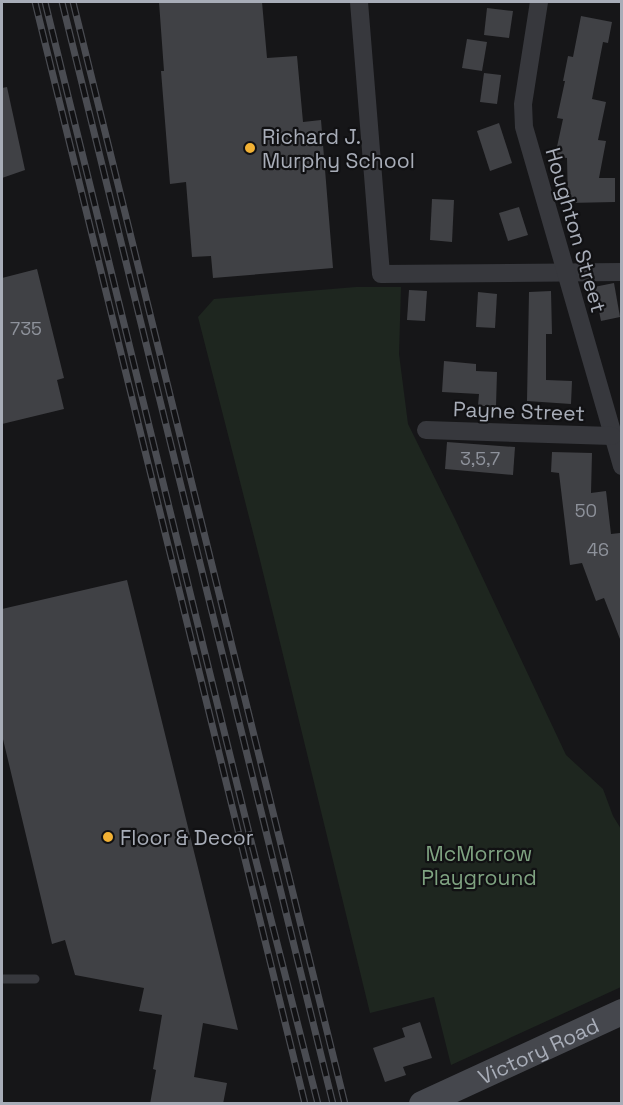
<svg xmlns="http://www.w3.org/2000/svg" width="623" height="1105" font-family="'Space Grotesk',sans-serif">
<rect width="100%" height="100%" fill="#161618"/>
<!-- green -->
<path fill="#1e261f" d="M356 287H401L399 354 408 424 455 519 566 755 603 789 613 816 621 829V987L451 1065 434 997 370 1013 260 560 198 317 214 299Z"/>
<!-- building -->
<g fill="#404145">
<path d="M159 2H262L267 58 297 56 303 122 321 120 333 268 213 278 211 256 192 257 186 182 170 184 161 71H164Z"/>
<path d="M487 8 513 11 509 38 484 35Z"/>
<path d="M581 16 612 22 608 43 603 42 592 99 606 102 598 140 606 141 599 178H615V202L568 203 567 158 555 156 563 119 557 118 565 81H563L568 56 573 57Z"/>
<path d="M467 39 487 42 482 71 462 68Z"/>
<path d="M484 73 501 75 497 104 480 102Z"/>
<path d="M7 87 25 170 2 178V88Z"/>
<path d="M499 123 512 163 490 171 477 131Z"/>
<path d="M432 199 454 200 452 242 430 240Z"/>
<path d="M519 207 528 235 508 241 499 213Z"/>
<path d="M37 269 64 378 57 380 64 409 2 424V278Z"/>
<path d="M614 283 620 317 601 321 594 287Z"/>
<path d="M409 290 427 291 425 321 407 320Z"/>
<path d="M551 291 552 334H546V380L572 381 571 404 527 401 529 292Z"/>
<path d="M478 292 497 294 495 328 476 327Z"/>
<path d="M444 361 476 364V371L497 372 496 406H478L479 394 442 392Z"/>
<path d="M447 442 515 447 513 475 445 469Z"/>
<path d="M552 452 592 453 591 493 606 491 611 534 620 533 621 639H620L604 598 596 601 582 563 570 565 559 473 551 472Z"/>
<path d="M127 580 238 1030 203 1023 194 1077 227 1083 223 1104H150L156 1070 153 1069 162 1015 139 1011 144 988 75 975 65 940 52 944 2 735V609Z"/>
<path d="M420 1022 432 1058 403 1067 406 1075 385 1082 373 1048 405 1037 402 1028Z"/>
</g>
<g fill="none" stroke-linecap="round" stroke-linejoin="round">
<!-- lane -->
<path stroke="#37383d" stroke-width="9" d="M2 979H35"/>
<!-- street -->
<g stroke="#37383d" stroke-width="18">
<path d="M359 2 381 274 622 272"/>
<path d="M539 2 523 104 524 127 622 466"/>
<path d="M426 430 612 436"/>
</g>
<!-- secondary -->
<path stroke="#45474d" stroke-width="26" id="s1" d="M422 1104 622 1012"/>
<defs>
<g id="rail">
<path d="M35 2 305 1104"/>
<path d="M45 2 252 845 318 1104"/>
<path d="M62 2 333 1104"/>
<path d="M73 2 345 1104"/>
</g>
</defs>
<!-- rail casing -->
<use href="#rail" stroke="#4a4c52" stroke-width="7"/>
<!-- rail -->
<use href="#rail" stroke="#111113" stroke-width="4.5" stroke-dasharray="14" stroke-linecap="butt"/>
</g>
<!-- markers -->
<g fill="#f2b134" stroke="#111113" stroke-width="2">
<circle cx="250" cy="148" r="6"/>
<circle cx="108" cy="837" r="6"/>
</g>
<g text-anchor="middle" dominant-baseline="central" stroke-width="4.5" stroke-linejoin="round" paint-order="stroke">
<!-- number labels -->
<g font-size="18" fill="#8e929b">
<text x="26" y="328">735</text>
<text x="480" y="458">3,5,7</text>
<text x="586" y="510">50</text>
<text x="598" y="549">46</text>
</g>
<!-- poi labels -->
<g font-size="21" fill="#a8adb8" stroke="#111113" text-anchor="start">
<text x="262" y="136">Richard J.<tspan x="262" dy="24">Murphy School</tspan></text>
<text x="120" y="837">Floor &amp; Decor</text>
</g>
<!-- street labels -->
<g font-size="21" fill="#a8adb8" stroke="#111113">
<text transform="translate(576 230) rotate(74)">Houghton Street</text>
<text transform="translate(519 411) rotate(2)">Payne Street</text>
<text stroke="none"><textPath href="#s1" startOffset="128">Victory Road</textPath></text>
</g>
<!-- park labels -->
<g font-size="21" fill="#7fa381" stroke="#111113">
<text x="479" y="853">McMorrow<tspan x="479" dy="24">Playground</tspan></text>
</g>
</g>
<!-- border -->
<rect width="623" height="1105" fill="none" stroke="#a8adb8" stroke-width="6"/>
</svg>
